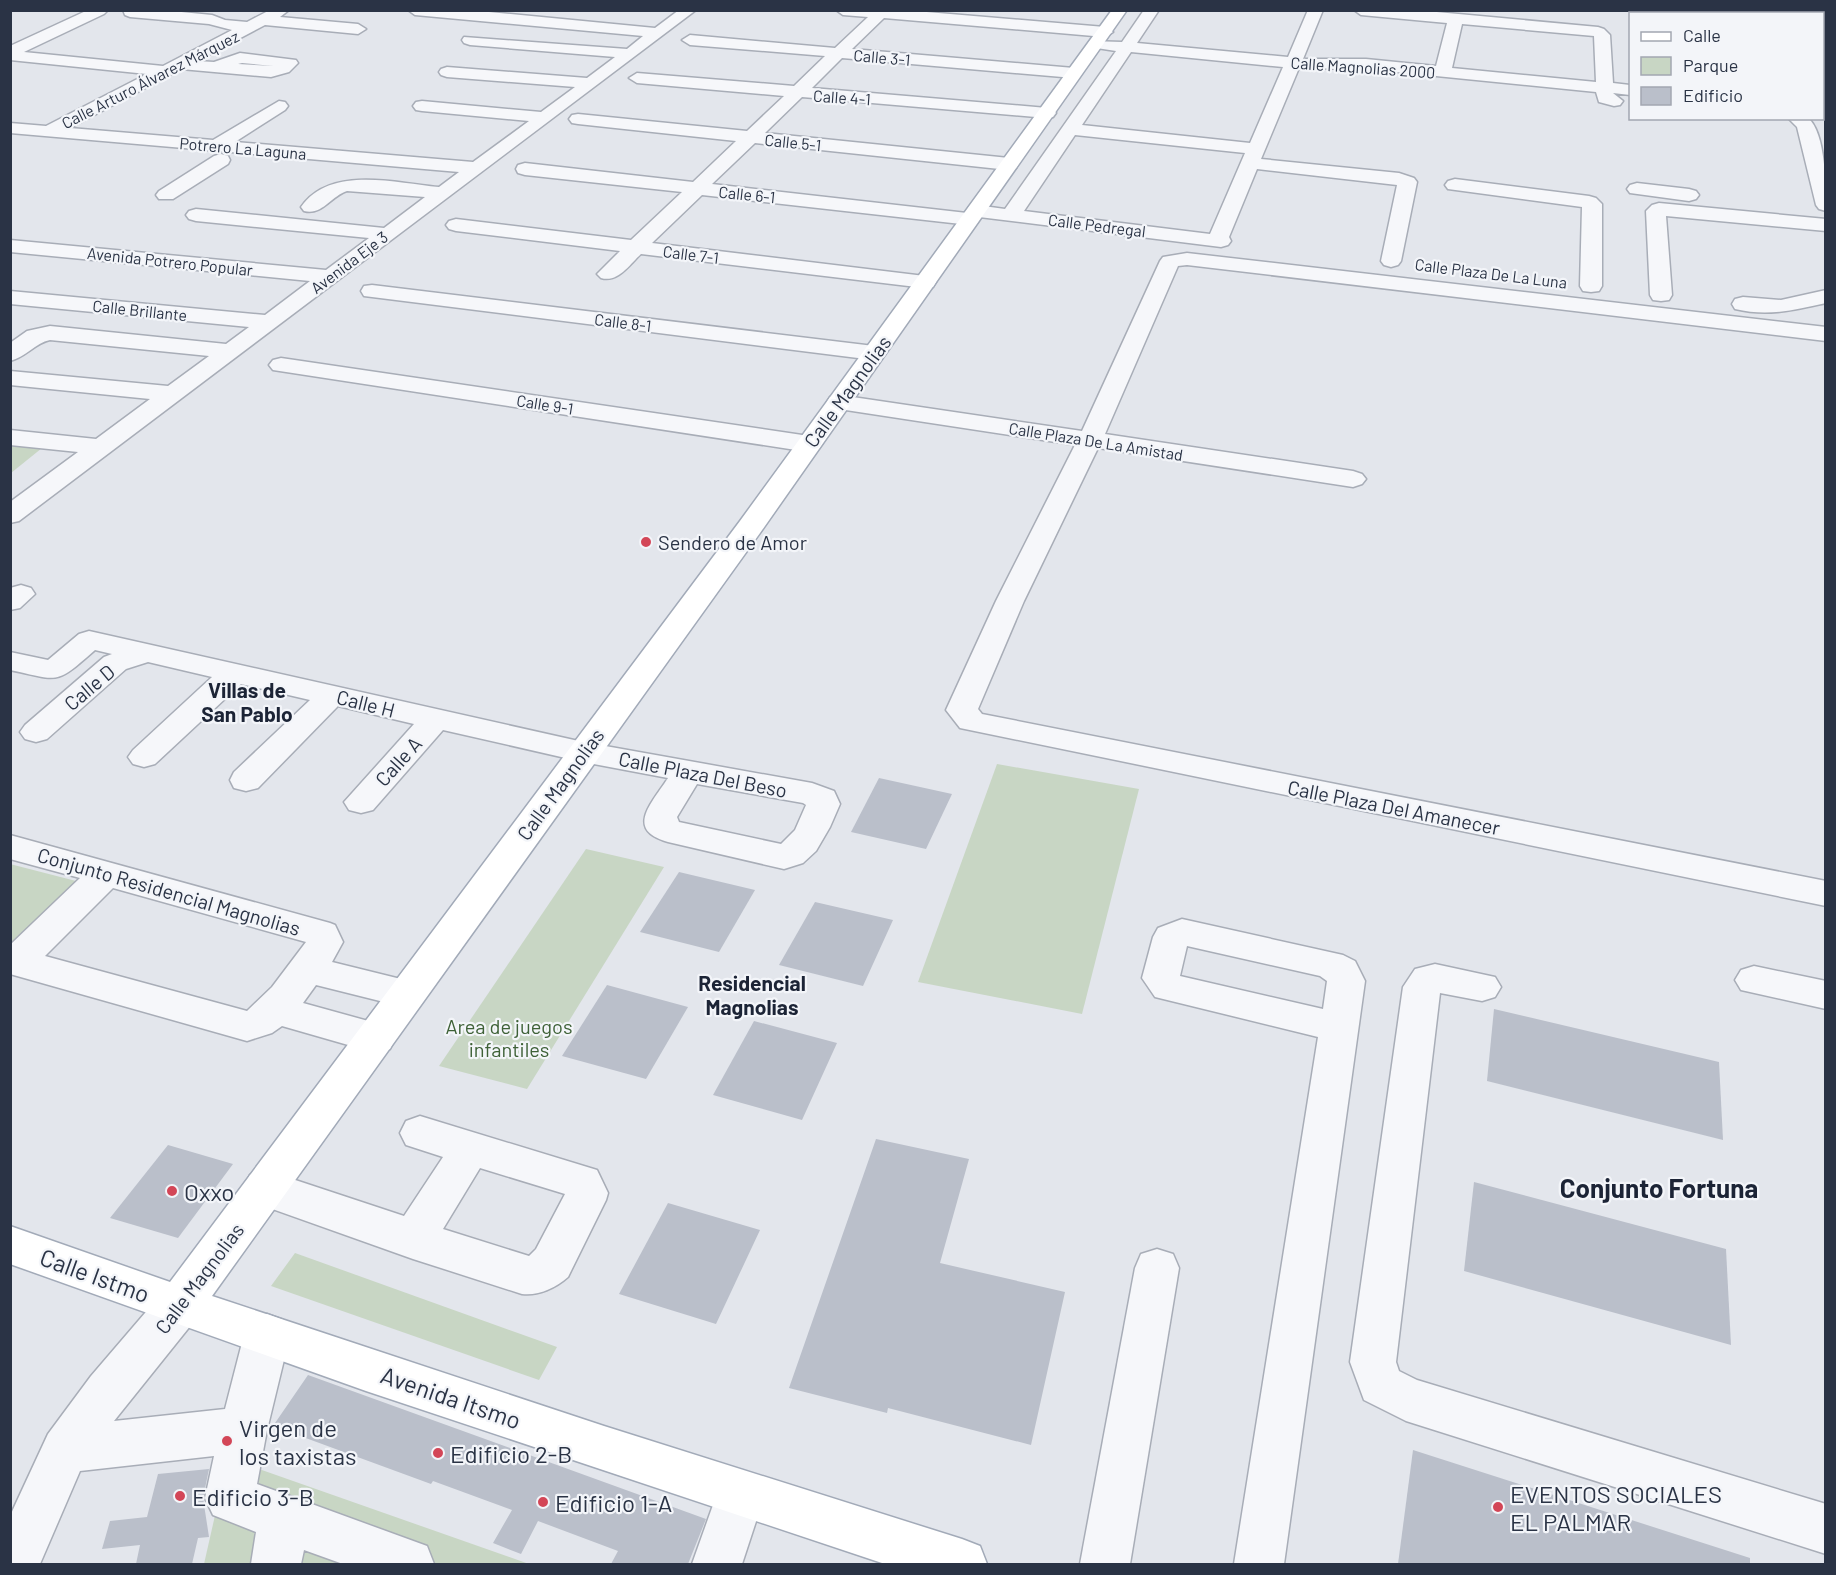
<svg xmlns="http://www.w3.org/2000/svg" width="1836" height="1575" font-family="Barlow,sans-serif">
<rect width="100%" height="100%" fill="#e3e6ec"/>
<!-- green -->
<g fill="#c8d6c4">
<path d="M11 441 47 444 11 473Z"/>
<path d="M997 764 1139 789 1082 1014 918 982Z"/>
<path d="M586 849 664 867 527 1089 439 1066Z"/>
<path d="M10 864 76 881 12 943H10Z"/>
<path d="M295 1253 557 1347 539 1380 271 1286Z"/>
<path d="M228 1458 529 1564H204Z"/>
</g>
<!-- building -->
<g fill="#babfca">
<path d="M879 778 952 794 926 849 851 832Z"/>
<path d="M679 872 755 890 719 952 640 932Z"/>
<path d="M815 902 893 920 863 986 779 965Z"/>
<path d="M607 985 688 1007 646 1079 562 1056Z"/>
<path d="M1494 1009 1719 1062 1723 1140 1487 1081Z"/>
<path d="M754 1021 837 1043 802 1120 713 1095Z"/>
<path d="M876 1139 969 1159 940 1263 1065 1292 1031 1445 888 1408 887 1413 789 1388Z"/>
<path d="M168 1145 233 1164 178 1238 110 1218Z"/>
<path d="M1474 1182 1726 1249 1731 1345 1464 1271Z"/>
<path d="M668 1203 760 1230 716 1324 619 1294Z"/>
<path d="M308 1375 706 1519 688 1564H611L618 1551 538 1521 521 1554 493 1543 512 1510 433 1481 431 1484 273 1426Z"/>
<path d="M1413 1450 1750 1558V1564H1398Z"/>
<path d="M209 1469 203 1498 209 1537 198 1538 192 1564H136L140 1545 102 1549 110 1521 147 1517 158 1474Z"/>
</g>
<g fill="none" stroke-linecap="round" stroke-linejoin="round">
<defs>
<g id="minor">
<path d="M88 10 107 11 104 14 24 52 163 66 232 30 209 24 130 17 125 15 123 10H161L212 15 225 20 247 22 270 10H289L280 17 358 24 366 29 358 34 265 25 197 61 214 62 240 53 296 60 298 63 289 72 271 77 181 69 70 128 213 140 279 101 285 102 288 106 285 110 235 142 473 162 529 121 422 111 416 110 413 106 416 102 422 101 541 112 575 87 447 77 441 75 439 72 441 69 447 67 587 78 615 57 470 45 464 43 462 40 464 37 627 49 643 36 415 15 408 10H468L655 28 679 10H696L19 521 10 523V502L78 452 10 445V430L96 439 150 399 10 385V371L168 386 209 356 50 340C35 343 26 357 10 361V343L27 331 50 326 226 344 249 327 10 304V291L265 315 310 281 10 252V240L326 270 369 238 196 221 189 219 186 215 189 211 196 209 384 228 425 197 347 191C331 196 322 216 304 211L301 207C330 165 395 183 439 187L459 172 10 133V123L46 126 147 74 10 60V46ZM242 63 274 66 238 64Z"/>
<path d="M836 10H903L1105 27 1113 32 1105 37 884 18 852 49 1074 68 1082 73 1074 78 842 58 812 88 1047 108 1053 109 1056 113 1053 117 1047 118 802 97 765 133 1009 158 1016 160 1018 164 1016 168 1009 170 755 143 712 184 967 213 969 207 976 205 1005 209 1116 51 1090 47 1088 44 1090 41 1122 42 1144 10H1159L1137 43 1288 57 1308 10H1323L1303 59H1366L1436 66 1447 23 1361 15 1354 10H1415L1598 27 1604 29 1610 35 1613 83 1630 85V95L1613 93 1623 101 1620 105 1614 106 1599 102 1596 92 1366 69 1299 68 1261 159 1399 173 1414 178 1417 182 1401 261 1398 265 1391 267 1384 265 1381 261 1397 185 1257 169 1229 237 1231 241 1228 245 1221 247 979 217 977 223 970 225 702 195 652 243 933 277 936 282 933 287 925 288 641 254C629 265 618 283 601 278L597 274 620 251 456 231 449 229 446 225 449 221 456 219 631 240 682 192 525 175 518 173 516 169 518 165 525 163 693 182 736 141 578 124 572 123 569 119 572 115 578 114 747 131 784 96 637 83 629 78 637 73 794 86 825 56 690 45 682 40 690 35 835 48 868 17 843 15ZM1462 24 1594 36 1596 82 1452 68ZM1131 52 1283 67 1250 143 1082 125ZM1075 135 1245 153 1210 234 1024 211Z"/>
<rect x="1638" y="10" width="16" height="4"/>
<rect x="1736" y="10" width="15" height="4"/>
<path d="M1788 118H1808C1826 133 1826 188 1826 211L1819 209 1816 205 1797 127Z"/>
<path d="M221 154 228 156 230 160 228 164 173 199H159L156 195 159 191 214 156Z"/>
<path d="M1455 179 1589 196 1596 198 1602 204V286L1599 291 1591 292 1583 291 1580 286 1582 207 1448 189 1445 185 1448 181Z"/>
<path d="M1637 183 1689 189 1696 191 1699 195 1696 199 1689 201 1630 193 1627 189 1630 185Z"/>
<path d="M1659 203 1826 219V231L1666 216 1672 295 1669 300 1661 301 1653 300 1650 295 1646 211 1652 205Z"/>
<path d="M1187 253 1826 327V341L1187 265 1178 266 1105 434 1353 471 1362 474 1366 479 1362 484 1353 487 1098 448 1024 601 978 709 982 714 1826 881V906L960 728 946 710 996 601 1075 445 839 409 830 407 827 402 830 397 839 395 1082 431 1160 261 1163 257Z"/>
<path d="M372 285 874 346 882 348 885 353 882 358 874 360 364 296 361 291 364 286Z"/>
<path d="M1826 290V303C1794 310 1768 317 1735 309L1732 304 1735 299 1743 297 1781 300Z"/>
<path d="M281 358 809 436 818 439 822 444 818 449 809 452 273 370 269 365 273 360Z"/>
<path d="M21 585 31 588 35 594 20 608 10 610V588Z"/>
<path d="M89 631 583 742 812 783 834 791 840 804 830 827 816 851 803 863 784 869 668 842C624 830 652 803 668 778L583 762 443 730 373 810 361 813 349 810 344 802 414 724 338 706 258 788 246 791 234 788 230 780 234 772 310 700 241 684 155 764 144 767 133 764 128 757 133 750 212 677 148 662 126 669 47 739 36 742 25 739 20 732 25 725 104 657 112 654 95 650C55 685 61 681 10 670V652L48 660 79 634ZM697 784 803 803 806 805 795 830 781 844 679 822 677 817Z"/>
<path d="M10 835 330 923 335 925 343 942 332 962 421 984 427 994 421 1004 408 1008 316 985 303 1003 390 1027 395 1038 390 1049 376 1053 282 1026 272 1033 247 1041 10 974V945L80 878 10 859ZM113 888 306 942 272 987 247 1011 45 956Z"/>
<path d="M1182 919 1343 955 1355 961 1365 981 1284 1564H1234L1318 1037 1155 997 1142 978 1153 937 1158 928ZM1187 946 1320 976 1327 981 1323 1009 1180 976Z"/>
<path d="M1435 964 1495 977 1501 987 1495 997 1482 1001 1440 993 1396 1362 1399 1371 1417 1380 1826 1504V1554L1406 1421 1364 1400 1350 1362 1403 987 1415 969Z"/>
<path d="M1754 966 1826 981V1009L1741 990 1735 980 1741 970Z"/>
<path d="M420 1116 597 1170 608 1193 606 1200 568 1277C556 1288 538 1296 522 1294L413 1259 250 1201 244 1188 250 1175 265 1170 404 1216 443 1157 406 1145 400 1133 406 1121ZM480 1168 565 1194 536 1249 529 1256 443 1229Z"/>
<path d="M1157 1249 1173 1254 1179 1268 1130 1564H1080L1135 1268 1141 1254Z"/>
<path d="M179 1286 195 1292 201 1306 195 1320 114 1421 225 1409 244 1335 251 1320 267 1314 283 1320 290 1335 267 1430 257 1484 427 1546 434 1564H343L304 1550 301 1564H251L256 1532 213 1515 205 1498 214 1456 80 1471 40 1564H10V1516L48 1434 91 1376 163 1292Z"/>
<path d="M740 1470 757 1477 765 1494 742 1564H692L723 1477Z"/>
</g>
<path id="major" d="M1112 10H1127L760 533 212 1296 604 1426 962 1539 980 1546 987 1564H885L366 1391 10 1264V1226L170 1282 740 521Z"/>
</defs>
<!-- minor casing -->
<use href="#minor" stroke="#a8adb7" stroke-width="3"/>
<!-- major casing -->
<use href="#major" stroke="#a2aab8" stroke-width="3"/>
<!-- minor -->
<use href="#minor" fill="#f6f7fa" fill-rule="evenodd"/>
<!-- major -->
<use href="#major" fill="#fff" fill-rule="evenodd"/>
</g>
<!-- markers -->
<g fill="#d34657" stroke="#f3f5f9" stroke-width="2">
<circle cx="646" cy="542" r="6"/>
<circle cx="172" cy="1191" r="6"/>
<circle cx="227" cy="1441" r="6"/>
<circle cx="438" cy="1453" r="6"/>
<circle cx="180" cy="1496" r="6"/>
<circle cx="543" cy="1502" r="6"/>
<circle cx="1498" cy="1507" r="6"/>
</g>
<g text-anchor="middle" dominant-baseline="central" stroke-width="4.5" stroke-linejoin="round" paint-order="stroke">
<!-- far-street labels -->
<g font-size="16" fill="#2a3345" stroke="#f3f5f9">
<text transform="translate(882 57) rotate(5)">Calle 3-1</text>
<text transform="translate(1363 67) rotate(4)">Calle Magnolias 2000</text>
<text transform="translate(150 79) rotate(-27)">Calle Arturo Álvarez Márquez</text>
<text transform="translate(842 97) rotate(4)">Calle 4-1</text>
<text transform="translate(793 142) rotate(6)">Calle 5-1</text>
<text transform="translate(243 148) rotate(5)">Potrero La Laguna</text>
<text transform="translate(747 194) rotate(6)">Calle 6-1</text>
<text transform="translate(1097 225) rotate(7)">Calle Pedregal</text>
<text transform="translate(691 254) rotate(7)">Calle 7-1</text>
<text transform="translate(170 261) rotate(6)">Avenida Potrero Popular</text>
<text transform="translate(349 262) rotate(-37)">Avenida Eje 3</text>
<text transform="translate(1491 273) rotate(7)">Calle Plaza De La Luna</text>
<text transform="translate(140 310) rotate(6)">Calle Brillante</text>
<text transform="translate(623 322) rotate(7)">Calle 8-1</text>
<text transform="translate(545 404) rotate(9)">Calle 9-1</text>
<text transform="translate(1096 441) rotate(9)">Calle Plaza De La Amistad</text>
</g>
<!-- street labels -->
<g font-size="20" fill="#2a3345" stroke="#f3f5f9">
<text transform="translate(847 391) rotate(-54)">Calle Magnolias</text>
<text transform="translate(89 687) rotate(-40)">Calle D</text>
<text transform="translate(366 703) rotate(14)">Calle H</text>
<text transform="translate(398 761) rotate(-48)">Calle A</text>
<text transform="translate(703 774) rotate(11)">Calle Plaza Del Beso</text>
<text transform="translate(560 784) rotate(-54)">Calle Magnolias</text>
<text transform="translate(1394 807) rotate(11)">Calle Plaza Del Amanecer</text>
<text transform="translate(169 891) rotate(16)">Conjunto Residencial Magnolias</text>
<text transform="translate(199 1278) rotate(-53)">Calle Magnolias</text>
</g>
<!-- poi labels -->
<g font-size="20" fill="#2a3345" stroke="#f3f5f9" text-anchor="start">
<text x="658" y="542">Sendero de Amor</text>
</g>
<!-- park labels -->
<g font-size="20" fill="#3e6137" stroke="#f3f5f9">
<text x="509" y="1026">Area de juegos<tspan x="509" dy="23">infantiles</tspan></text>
</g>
<!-- neighbourhood labels -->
<g font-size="21" font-weight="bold" fill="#1c2436" stroke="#f3f5f9">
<text x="247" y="689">Villas de<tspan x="247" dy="24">San Pablo</tspan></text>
<text x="752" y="982">Residencial<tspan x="752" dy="24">Magnolias</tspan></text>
</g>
<!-- near-poi labels -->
<g font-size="24" fill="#2a3345" stroke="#f3f5f9" text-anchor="start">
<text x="184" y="1191">Oxxo</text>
<text x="239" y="1427">Virgen de<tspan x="239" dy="28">los taxistas</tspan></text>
<text x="450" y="1453">Edificio 2-B</text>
<text x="1510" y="1493">EVENTOS SOCIALES<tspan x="1510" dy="28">EL PALMAR</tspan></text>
<text x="192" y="1496">Edificio 3-B</text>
<text x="555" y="1502">Edificio 1-A</text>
</g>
<!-- near-street labels -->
<g font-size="24" fill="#2a3345" stroke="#f3f5f9">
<text transform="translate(95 1275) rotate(20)">Calle Istmo</text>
<text transform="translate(451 1397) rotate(19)">Avenida Itsmo</text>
</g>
<!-- near-neighbourhood labels -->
<g font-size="26" font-weight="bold" fill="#1c2436" stroke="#f3f5f9">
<text x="1659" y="1187">Conjunto Fortuna</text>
</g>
</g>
<!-- border -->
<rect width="1836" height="1575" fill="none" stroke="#2a3345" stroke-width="24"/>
<!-- legend -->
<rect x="1629" y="12" width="195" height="108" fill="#f3f5f9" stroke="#a3a7b1" stroke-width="1.5"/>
<rect x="1641" y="32" width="30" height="9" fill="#ffffff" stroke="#a3a7b1" stroke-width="1.5"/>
<text x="1683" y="42" font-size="18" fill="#2a3345">Calle</text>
<rect x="1641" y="57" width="30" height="18" fill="#c8d6c4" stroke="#a3a7b1" stroke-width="1.5"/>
<text x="1683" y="72" font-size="18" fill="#2a3345">Parque</text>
<rect x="1641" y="87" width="30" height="18" fill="#babfca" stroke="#a3a7b1" stroke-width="1.5"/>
<text x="1683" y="102" font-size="18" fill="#2a3345">Edificio</text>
</svg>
